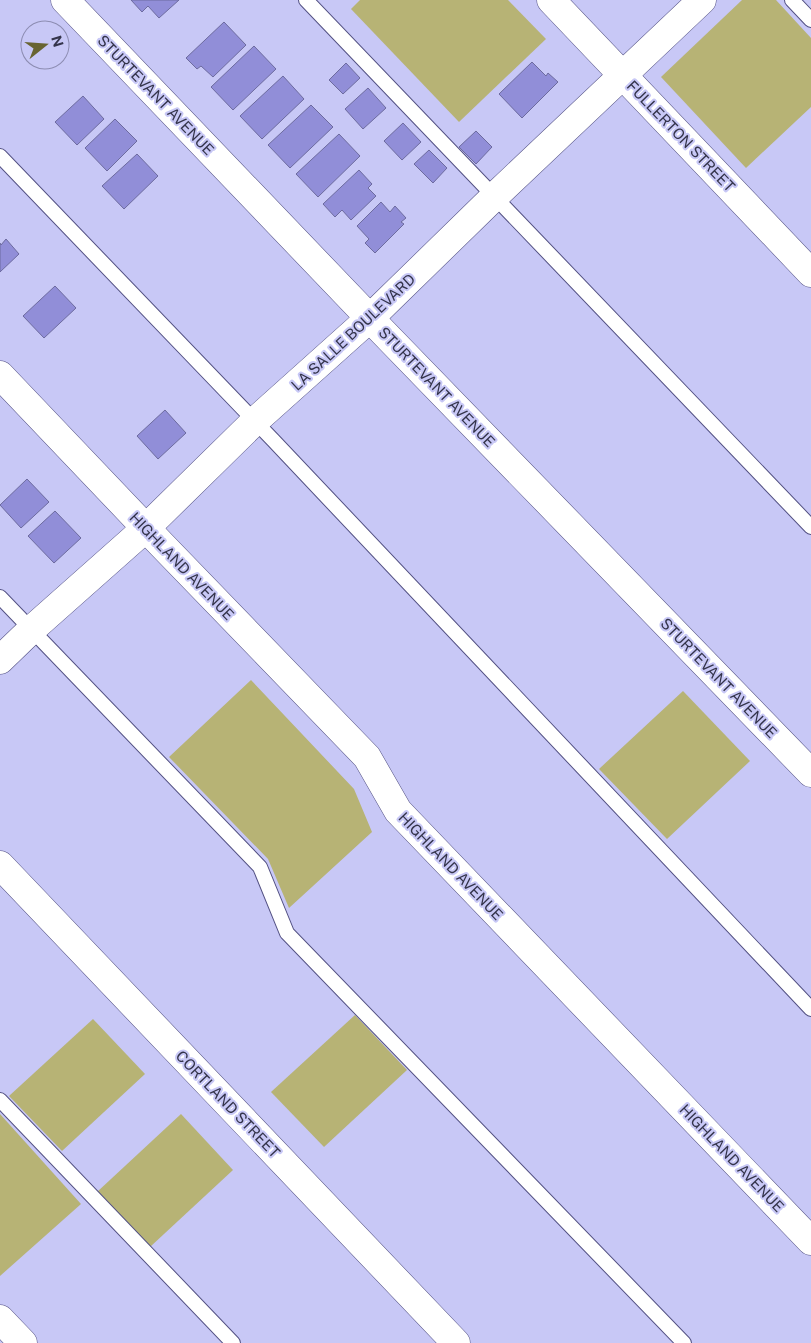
<svg xmlns="http://www.w3.org/2000/svg" width="811" height="1343" font-family="'Public Sans',sans-serif">
<rect width="100%" height="100%" fill="#c8c8f6"/>
<!-- green -->
<g fill="#b7b375">
<path d="M360 0H508L546 39 459 122 351 9Z"/>
<path d="M742 0H776L811 38V107L746 168 661 77Z"/>
<path d="M251 680 354 789 372 832 289 908 268 859 169 757Z"/>
<path d="M683 691 750 761 667 839 599 769Z"/>
<path d="M355 1015 407 1070 324 1147 271 1092Z"/>
<path d="M93 1019 145 1074 62 1151 9 1096Z"/>
<path d="M0 1114 81 1204 0 1276Z"/>
<path d="M181 1114 233 1170 150 1247 97 1192Z"/>
</g>
<!-- building -->
<g fill="#918ed8" stroke="#6d6b9f">
<path d="M131 0H179L159 18 148 6 142 12Z"/>
<path d="M224 22 246 45 213 77 201 66 197 69 186 58Z"/>
<path d="M254 46 276 69 233 110 211 87Z"/>
<path d="M532 62 546 76 548 73 558 82 522 118 499 94Z"/>
<path d="M346 63 360 78 343 94 329 80Z"/>
<path d="M283 76 304 99 262 139 240 116Z"/>
<path d="M368 88 386 108 363 129 345 109Z"/>
<path d="M83 96 104 119 77 145 55 122Z"/>
<path d="M311 105 333 127 290 168 268 145Z"/>
<path d="M115 119 137 141 107 171 85 148Z"/>
<path d="M403 123 421 142 402 160 384 141Z"/>
<path d="M476 131 492 147 476 164 459 147Z"/>
<path d="M339 134 360 156 318 197 296 174Z"/>
<path d="M429 150 447 168 433 183 414 164Z"/>
<path d="M137 154 158 176 124 209 102 186Z"/>
<path d="M359 170 372 184 368 188 376 196 351 220 342 210 335 217 323 204Z"/>
<path d="M381 202 390 212 395 206 406 218 401 222 404 224 375 253 365 243 369 239 357 226Z"/>
<path d="M6 239 19 254 0 272V243L1 245Z"/>
<path d="M55 286 76 308 44 338 23 316Z"/>
<path d="M165 410 186 433 158 459 137 436Z"/>
<path d="M27 479 49 502 21 528 0 505Z"/>
<path d="M55 511 81 538 54 563 28 536Z"/>
</g>
<g fill="none" stroke-linecap="round" stroke-linejoin="round">
<defs>
<g id="service">
<path d="M306 0 811 527"/>
<path d="M792 0 811 20"/>
<path d="M0 156 273 440 811 1009"/>
<path d="M0 597 260 867 287 933 684 1343"/>
<path d="M0 1100 233 1343"/>
</g>
<g id="minor">
<path d="M65 0 384 333 811 773"/>
<path d="M551 0 811 273"/>
<path d="M0 375 162 545 367 757 398 811 811 1241"/>
<path d="M0 660 31 630 146 528 255 421 370 318 494 197 702 0"/>
<path d="M0 865 456 1343"/>
<path d="M0 1319 23 1343"/>
</g>
</defs>
<!-- service casing -->
<use href="#service" stroke="#535183" stroke-width="16"/>
<!-- minor casing -->
<use href="#minor" stroke="#535183" stroke-width="29"/>
<!-- service -->
<use href="#service" stroke="#fff" stroke-width="14"/>
<!-- minor -->
<use href="#minor" stroke="#fff" stroke-width="28"/>
</g>
<g text-anchor="middle" dominant-baseline="central" stroke-width="4" stroke-linejoin="round" paint-order="stroke">
<!-- street labels -->
<g font-size="15" fill="#34344b" stroke="#c8c8f6">
<text transform="translate(156 95) rotate(46)">STURTEVANT AVENUE</text>
<text transform="translate(681 136) rotate(46)">FULLERTON STREET</text>
<text transform="translate(353 332) rotate(-43)">LA SALLE BOULEVARD</text>
<text transform="translate(437 387) rotate(46)">STURTEVANT AVENUE</text>
<text transform="translate(182 566) rotate(46)">HIGHLAND AVENUE</text>
<text transform="translate(719 678) rotate(46)">STURTEVANT AVENUE</text>
<text transform="translate(451 866) rotate(46)">HIGHLAND AVENUE</text>
<text transform="translate(228 1104) rotate(46)">CORTLAND STREET</text>
<text transform="translate(732 1158) rotate(46)">HIGHLAND AVENUE</text>
</g>
</g>
<!-- north arrow -->
<g transform="translate(45 45) rotate(73)"><circle r="24" fill="#c8c8f6" stroke="#8d8db2"/>
<path d="M0-4L9 19L0 12L-9 19Z" fill="#686431"/>
<text y="-8" font-size="14" font-weight="bold" text-anchor="middle" fill="#34344b">N</text>
</g>
</svg>
